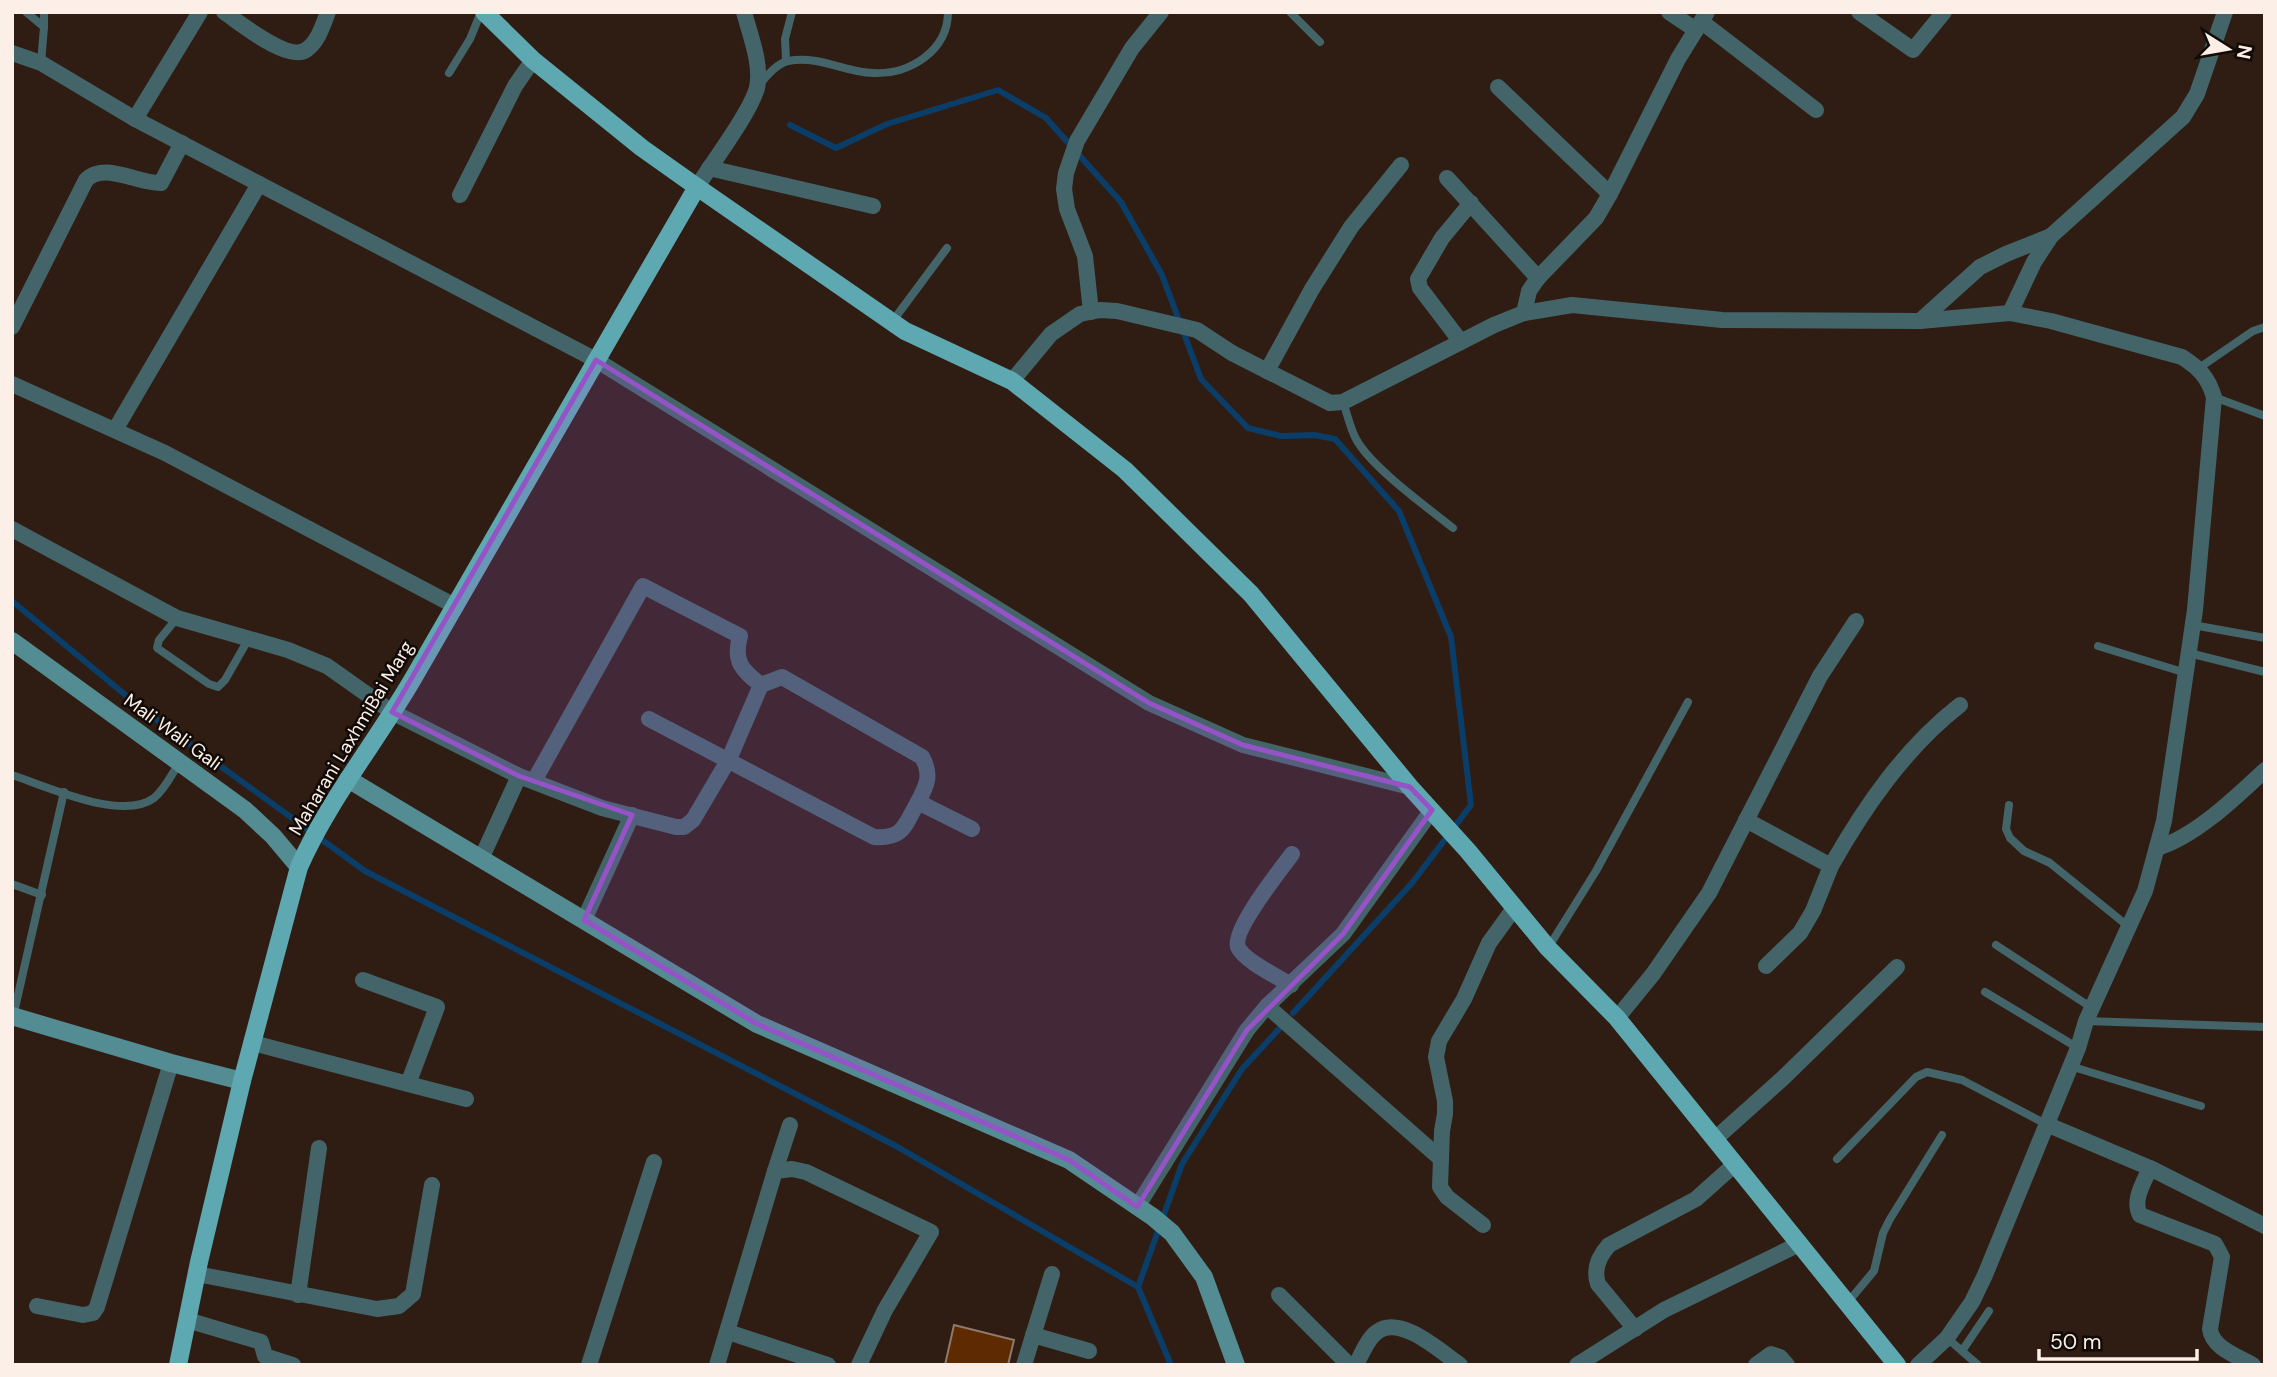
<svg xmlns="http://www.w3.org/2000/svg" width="2277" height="1377" font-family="'DM Sans',sans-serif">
<rect width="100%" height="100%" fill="#2f1d13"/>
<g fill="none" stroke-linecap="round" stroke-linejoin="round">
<!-- stream -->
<g stroke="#0a3e68" stroke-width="6">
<path d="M790 125 836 148 887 124 998 90 1046 118 1121 202 1162 275 1201 379 1248 428 1281 436 1315 435 1335 439 1399 511 1451 637 1471 805 1412 883 1293 1013"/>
<path d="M12 601 146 712 365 871 896 1146 1138 1287 1171 1365"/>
<path d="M1138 1287 1182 1164 1242 1069 1279 1029"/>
</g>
</g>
<!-- building -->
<path fill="#5e2a02" stroke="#8f796c" stroke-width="2" d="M954 1325 1014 1340 1008 1365H945Z"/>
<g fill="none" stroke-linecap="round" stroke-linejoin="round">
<!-- lane -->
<g stroke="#436569" stroke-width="8">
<path d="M26 12 44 27 41 63"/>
<path d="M44 12V27"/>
<path d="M1290 12 1320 42"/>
<path d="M786 61 785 39 792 12"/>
<path d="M449 73 470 39 481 12"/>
<path d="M759 85C767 76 776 64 788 61 820 55 843 72 873 73 909 75 948 51 948 12"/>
<path d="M892 322 947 248"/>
<path d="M2199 368 2253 331 2265 327"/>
<path d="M2214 397 2265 416"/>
<path d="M1343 402C1347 413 1350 428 1356 439 1371 467 1427 507 1453 528"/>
<path d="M177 618 159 640 157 648 209 684 218 687 225 680 249 638"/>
<path d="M2193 625 2265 638"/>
<path d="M2098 646 2186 673"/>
<path d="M2189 653 2265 672"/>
<path d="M12 775C46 786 122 822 154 798 165 789 172 774 179 763"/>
<path d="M2009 805 2006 829 2010 838 2024 851 2050 863 2129 927"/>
<path d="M12 884 42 895"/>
<path d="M1996 945 2092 1008"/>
<path d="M1548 948 1596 871 1688 702"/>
<path d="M1985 992 2078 1048"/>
<path d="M13 1017 64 792"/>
<path d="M2086 1021 2265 1027"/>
<path d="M2070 1066 2201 1106"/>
<path d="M1837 1159 1916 1077 1927 1072 1962 1080 2046 1124"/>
<path d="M1848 1302 1874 1271 1883 1233 1890 1219 1942 1135"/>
<path d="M1947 1338 1978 1365"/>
<path d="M1962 1351 1989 1311"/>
</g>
<!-- street -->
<g stroke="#436569" stroke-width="16">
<path d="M224 12C240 23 288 62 306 50 318 42 323 25 328 12"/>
<path d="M1669 12 1696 30"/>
<path d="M1859 12 1913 50 1944 12"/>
<path d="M1702 22 1816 110"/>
<path d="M12 53 41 63 135 119 596 360 1149 703 1243 745 1410 787"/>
<path d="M1498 87 1610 194"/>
<path d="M135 119 200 12"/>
<path d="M709 168 873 206"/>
<path d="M1447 178 1538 278"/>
<path d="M697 187C712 163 750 113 757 88 762 64 750 35 744 12"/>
<path d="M460 195 515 86 533 60"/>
<path d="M1091 312 1085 256 1067 209 1064 189 1066 173 1077 141 1132 48 1161 12"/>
<path d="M1524 313 1529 291 1538 278 1596 218 1610 194 1678 59 1707 12"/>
<path d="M2010 313 2034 262 2051 236 2183 117 2197 94 2225 12"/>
<path d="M1920 321 1980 267 2006 254 2051 236"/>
<path d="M12 327 86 180C104 161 138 184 161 183L182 143"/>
<path d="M1461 342 1420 288 1418 279 1442 238 1471 203"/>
<path d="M1267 371 1312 289 1351 227 1401 165"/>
<path d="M1012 381 1051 334 1080 314 1100 310 1117 311 1197 330 1232 353 1330 403 1343 402 1494 325 1524 313 1572 305 1722 320 1920 321 2010 313 2051 321 2182 357C2199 368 2208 377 2214 397L2195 610 2164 821 2145 891 2086 1021 2078 1048 1985 1275 1972 1302 1947 1338 1918 1365"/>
<path d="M12 384 165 453 455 606"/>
<path d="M115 430 259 184"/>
<path d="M12 529 177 618 288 650 327 666 392 712 519 776 602 808 676 827H684L693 820 729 759 761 685C742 670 733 662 740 636L643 586 534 781"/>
<path d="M761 685 782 677 922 757C932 775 927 785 918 802"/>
<path d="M649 719 874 837C904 839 904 826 918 802L972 829"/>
<path d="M1746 820 1831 866C1865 806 1905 748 1960 705"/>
<path d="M2157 848C2195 837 2236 797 2265 770"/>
<path d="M481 859 519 776"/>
<path d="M584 920 632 815"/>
<path d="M1766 966 1800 933 1813 911 1831 866"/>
<path d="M1291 985C1278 977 1243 960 1238 947 1232 930 1281 869 1292 854"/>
<path d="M1267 1006 1441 1159"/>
<path d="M1617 1018 1653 974 1709 893 1820 676 1856 621"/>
<path d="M253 1043 408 1084 437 1007 363 980"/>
<path d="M408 1084 466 1099"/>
<path d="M2046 1124 2150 1168 2265 1226"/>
<path d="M1715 1139 1782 1079 1897 967"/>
<path d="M2150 1168C2144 1182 2132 1200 2140 1215L2215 1244 2222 1257 2210 1329C2212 1348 2238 1356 2253 1365"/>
<path d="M775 1171 790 1125"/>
<path d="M1137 1207 1247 1030 1267 1006 1343 934 1432 810"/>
<path d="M1483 1225 1447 1197 1440 1187 1442 1131 1445 1114V1101L1436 1057 1439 1041 1464 999 1489 943 1515 907"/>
<path d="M197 1274 377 1309 399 1306 413 1294 432 1185"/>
<path d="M298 1295 319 1148"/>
<path d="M1279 1295 1349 1365"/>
<path d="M37 1306 83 1315 93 1313 97 1307 171 1063"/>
<path d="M187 1320 261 1342 265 1356 293 1365"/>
<path d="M1635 1329 1598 1284C1593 1269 1599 1256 1609 1245L1696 1199 1734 1165"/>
<path d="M728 1332 828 1365"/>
<path d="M1033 1335 1089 1351"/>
<path d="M589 1365 654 1162"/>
<path d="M717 1365 775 1171 792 1169 806 1172 931 1232 885 1310 859 1365"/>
<path d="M1024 1365 1052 1274"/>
<path d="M1356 1365C1361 1355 1368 1338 1377 1332 1400 1314 1441 1352 1460 1365"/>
<path d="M1577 1365 1664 1310 1799 1244"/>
<path d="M1756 1365 1771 1354 1780 1357 1787 1365"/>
</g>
<!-- secondary -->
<g stroke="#538c92" stroke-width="18">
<path d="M12 641 245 810 273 836 299 867"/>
<path d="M348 779 757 1024 1069 1160 1153 1217 1172 1233 1204 1277 1236 1365"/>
<path d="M12 1016 171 1063 242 1081"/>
</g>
<!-- primary -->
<g stroke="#5ea9b1" stroke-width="18">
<path d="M484 12 533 60 642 148 697 187 905 331 1012 381 1125 470 1251 594 1410 787 1468 851 1548 948 1617 1018 1897 1365"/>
<path d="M178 1365 199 1262 242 1081 299 867C329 799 377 741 414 677 508 514 602 350 697 187"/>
</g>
</g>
<!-- marked area -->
<path fill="#9553c7" fill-opacity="0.2" stroke="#9553c7" stroke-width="5" stroke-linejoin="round" d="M596 360 1149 703 1243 745 1410 787 1432 810 1343 934 1247 1030 1137 1207 1069 1160 757 1024 584 920 632 815 519 776 392 712Z"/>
<g text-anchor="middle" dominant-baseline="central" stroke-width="5" stroke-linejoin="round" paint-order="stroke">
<!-- street labels -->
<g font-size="19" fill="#fcefe8" stroke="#110a06">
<text transform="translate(173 732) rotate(36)">Mali Wali Gali</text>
<text transform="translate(351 738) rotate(-59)">Maharani LaxhmiBai Marg</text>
</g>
</g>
<!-- border -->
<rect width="2277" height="1377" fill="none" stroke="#fcefe8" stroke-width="28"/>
<!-- north arrow -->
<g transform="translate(2228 49) rotate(101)" stroke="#110a06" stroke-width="5" paint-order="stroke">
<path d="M0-5L12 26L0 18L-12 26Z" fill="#fcefe8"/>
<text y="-10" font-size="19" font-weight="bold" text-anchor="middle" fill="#fcefe8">N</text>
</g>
<!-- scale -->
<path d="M2039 1349v10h158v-10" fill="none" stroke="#fcefe8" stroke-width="3.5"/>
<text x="2050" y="1349" font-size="21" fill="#fcefe8" stroke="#110a06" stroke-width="5" paint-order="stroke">50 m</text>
</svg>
